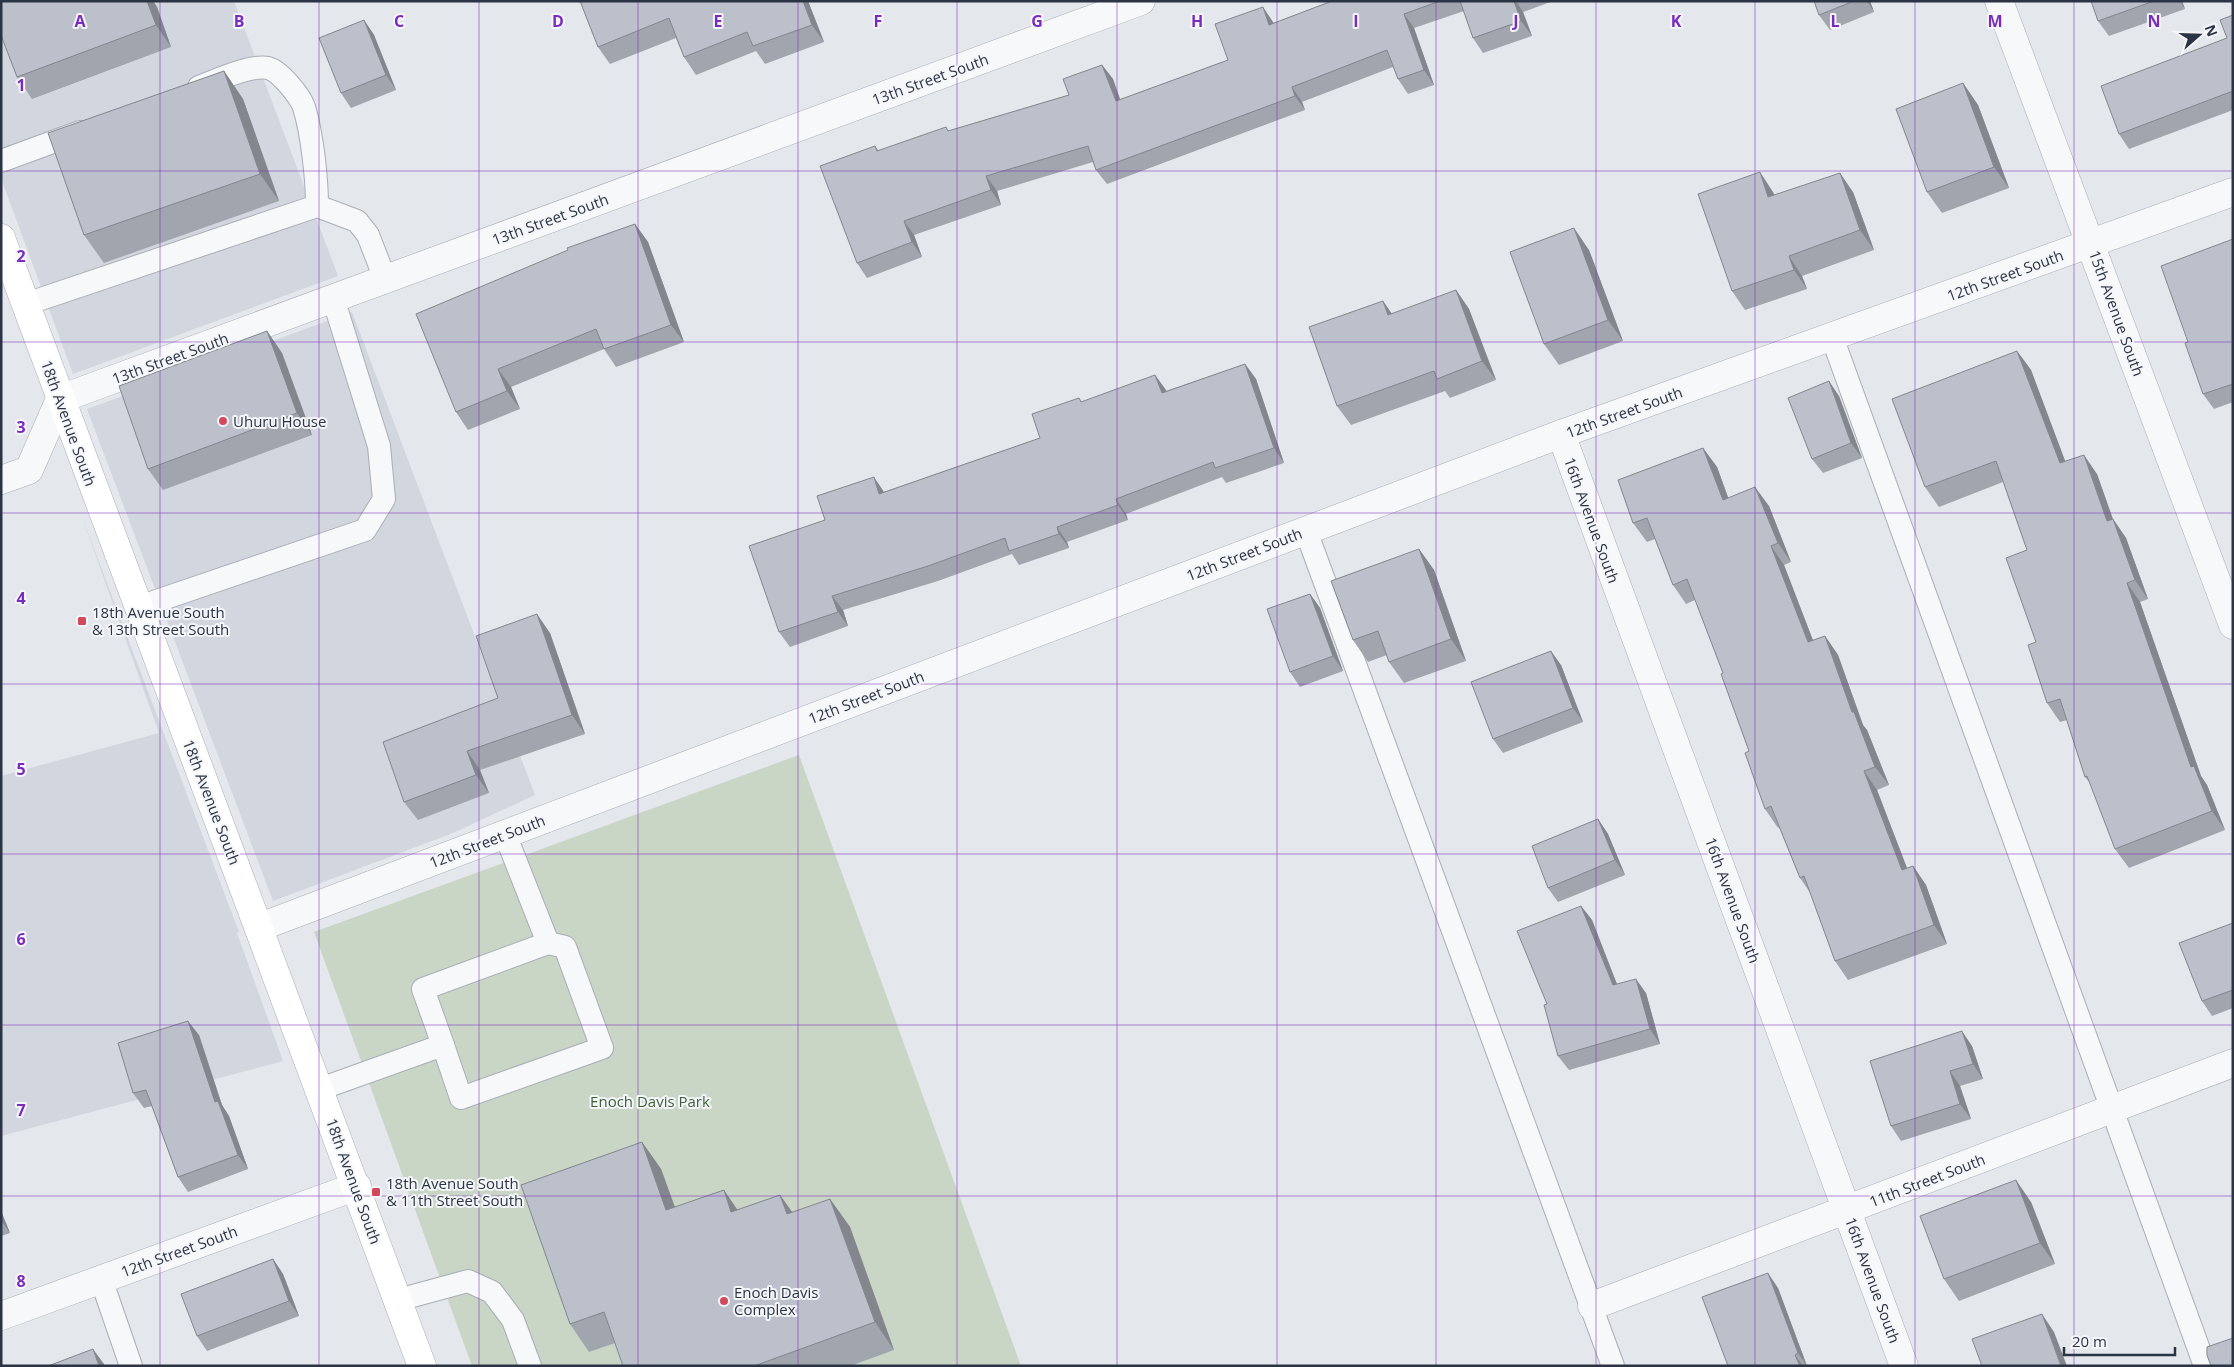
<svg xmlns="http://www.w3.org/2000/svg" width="2234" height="1367" font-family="'Open Sans',sans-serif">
<rect width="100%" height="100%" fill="#e4e7ec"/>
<!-- built -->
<g fill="#d2d6de">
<path d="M1 1H234L338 276 73 374 1 178Z"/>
<path d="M352 312 535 795 453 833 273 901 87 409Z"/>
<path d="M82 517 239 932 237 933 283 1061 1 1136V776L159 733Z"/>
</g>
<!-- green -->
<path fill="#c9d6c5" d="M799 755 1021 1366H472L314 932Z"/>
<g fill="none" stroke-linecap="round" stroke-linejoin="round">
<defs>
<g id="lane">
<path d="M199 87C215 81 251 64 268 68 280 71 300 96 304 107 312 134 317 177 317 206"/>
<path d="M1 161 80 132"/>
<path d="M26 304 317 206 357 221 368 235 385 279"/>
<path d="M1832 337 2205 1366"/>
<path d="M1306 531 1613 1366"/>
<path d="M139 607 365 530 384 499 379 446 333 298"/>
<path d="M443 1045 461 1098 602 1048 565 947 548 943"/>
<path d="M320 1089 443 1045 423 989 548 943 505 834"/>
<path d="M101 1279 131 1366"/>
<path d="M398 1300 468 1281 492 1292 513 1320 530 1366"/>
</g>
<g id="street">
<path d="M1999 1 2233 625"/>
<path d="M1561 434 1904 1366"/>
<path d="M1 480 29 470 60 399 1141 1"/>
<path d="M260 927 1561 434 2233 192"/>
<path d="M1592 1306 2233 1063"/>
<path d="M1 1316 357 1186"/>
</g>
<path id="secondary" d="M1 238 422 1366"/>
</defs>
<!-- lane casing -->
<use href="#lane" stroke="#a9aeb7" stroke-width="24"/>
<!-- street casing -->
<use href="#street" stroke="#a9aeb7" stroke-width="29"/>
<!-- secondary casing -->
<use href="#secondary" stroke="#a9aeb7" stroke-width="29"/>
<!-- lane -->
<use href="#lane" stroke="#f7f8fa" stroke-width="22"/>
<!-- street -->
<use href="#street" stroke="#f7f8fa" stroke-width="28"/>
<!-- secondary -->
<use href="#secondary" stroke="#fff" stroke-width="28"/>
</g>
<!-- wall -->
<g fill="#a1a5ae">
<path d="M1 1H153L157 7 171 47 32 99 17 77Z"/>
<path d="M580 1H808L824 42 765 64 756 51 696 75 684 57 676 38 610 64 598 47Z"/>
<path d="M1332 1H1553L1523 12 1532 36 1483 53 1473 38 1464 11 1414 28 1434 85 1408 94 1398 79 1393 67 1302 102 1305 110 1107 184 1096 170 1093 162 997 191 1001 205 914 235 922 257 867 278 857 263 875 146 879 151 949 131 1069 95 1102 65 1113 79 1120 100 1228 60 1273 22 1274 23Z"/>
<path d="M1814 1H1870L1874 12 1830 30 1819 15Z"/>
<path d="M2091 1H2182L2185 9 2109 36 2098 21Z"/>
<path d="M2233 15V110L2129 149 2119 134 2227 38Z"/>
<path d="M364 20 374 35 396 90 351 108 341 93Z"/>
<path d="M224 71 243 99 279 201 104 263 84 235Z"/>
<path d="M1963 83 1978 105 2009 188 1942 213 1927 192Z"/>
<path d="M1773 192 1774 195 1853 192 1874 250 1802 276 1807 289 1745 310 1732 291Z"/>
<path d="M635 224 648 242 684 342 616 367 604 349 511 387 520 409 468 430 456 412Z"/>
<path d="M2233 239V402L2214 409 2203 394 2188 342Z"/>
<path d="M1589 250 1623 341 1559 365 1544 344Z"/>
<path d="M1456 290 1469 309 1496 380 1450 398 1445 391 1351 425 1337 406 1383 301 1392 314Z"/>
<path d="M267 331 282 353 312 435 163 490 148 469Z"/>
<path d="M2017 351 2031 370 2065 461 2097 474 2113 519 2126 538 2148 599 2140 602 2201 776 2207 785 2225 830 2129 868 2115 849 2090 783 2085 777 2067 720 2060 722 2047 703 2036 642 2027 550 2003 482 1939 507 1925 487Z"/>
<path d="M1245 364 1256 379 1284 463 1226 483 1222 477 1126 514 1128 520 1067 542 1069 548 1019 565 1012 554 938 581 843 610 848 626 790 647 779 632 825 520 884 492 1040 438 1079 398 1082 402 1155 375 1166 391Z"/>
<path d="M1839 396 1862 458 1823 473 1812 459Z"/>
<path d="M1703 448 1717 467 1728 498 1769 506 1791 562 1784 565 1813 641 1825 636 1838 655 1863 725 1867 730 1889 785 1877 790 1907 868 1913 866 1926 885 1947 944 1848 980 1835 961 1811 894 1800 878 1779 827 1778 828 1765 809 1749 751 1723 673 1695 600 1686 604 1673 585 1655 539 1647 542 1633 523Z"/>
<path d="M1419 549 1434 570 1466 661 1404 683 1389 662 1387 655 1368 662 1353 640Z"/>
<path d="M1310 594 1320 608 1343 671 1300 687 1290 672Z"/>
<path d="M550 633 585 734 480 770 489 793 418 820 404 802 498 698Z"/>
<path d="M1561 665 1583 722 1503 753 1493 739Z"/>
<path d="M1598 819 1608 834 1625 875 1558 902 1548 888Z"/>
<path d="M1581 906 1592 920 1617 984 1646 993 1660 1044 1569 1070 1558 1056 1547 1004Z"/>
<path d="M2233 923V1008L2212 1016 2202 1001Z"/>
<path d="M199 1035 222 1105 229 1116 248 1169 188 1192 178 1177 152 1106 144 1108 133 1093Z"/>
<path d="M1972 1046 1983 1079 1960 1086 1971 1119 1901 1141 1891 1126Z"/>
<path d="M642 1142 661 1169 675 1207 738 1210 780 1195 792 1213 830 1199 850 1227 894 1350 850 1366H623L615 1343 589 1352 570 1324Z"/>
<path d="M2031 1202 2055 1264 1959 1301 1944 1279Z"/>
<path d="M1 1211 10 1233 1 1236Z"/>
<path d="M273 1259 283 1274 299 1316 207 1351 197 1336Z"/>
<path d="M1778 1288 1807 1366H1728Z"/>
</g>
<!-- shaded-wall -->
<g fill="#83868d">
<path d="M147 1H153L157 7 171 47 156 25Z"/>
<path d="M803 1H808L824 42 812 25Z"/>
<path d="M1514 1H1516L1523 12 1532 36 1521 21Z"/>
<path d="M1867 1H1870L1874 12Z"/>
<path d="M2180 1H2182L2185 9Z"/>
<path d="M1263 7 1273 22 1280 40 1269 25Z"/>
<path d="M1404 14 1414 28 1434 85 1424 70Z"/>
<path d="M364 20 374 35 396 90 386 75Z"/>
<path d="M1102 65 1113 79 1126 116 1116 101Z"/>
<path d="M224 71 243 99 279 201 260 174Z"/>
<path d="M1963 83 1978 105 2009 188 1994 167Z"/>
<path d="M1292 87 1302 102 1305 110 1295 96Z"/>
<path d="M1760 172 1773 192 1782 217 1768 197Z"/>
<path d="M1840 173 1853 192 1874 250 1860 230Z"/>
<path d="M986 176 997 191 1001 205 991 190Z"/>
<path d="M904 221 914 235 922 257 912 242Z"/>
<path d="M635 224 648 242 684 342 671 325Z"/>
<path d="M1574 228 1589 250 1623 341 1608 320Z"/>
<path d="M1789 256 1802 276 1807 289 1794 270Z"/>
<path d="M1456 290 1469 309 1496 380 1482 361Z"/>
<path d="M1383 301 1396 320 1388 315Z"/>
<path d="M267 331 282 353 312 435 297 413Z"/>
<path d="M2017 351 2031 370 2073 482 2060 463Z"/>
<path d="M1245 364 1256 379 1284 463 1274 448Z"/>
<path d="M498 369 511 387 520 409 507 391Z"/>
<path d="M1155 375 1166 390 1172 407 1162 393Z"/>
<path d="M1829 381 1839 396 1862 458 1851 443Z"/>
<path d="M1703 448 1717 467 1736 519 1723 500Z"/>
<path d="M2084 455 2097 474 2120 540 2107 521Z"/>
<path d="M874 477 884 492 879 494Z"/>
<path d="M1755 487 1769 506 1791 562 1778 543Z"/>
<path d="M1116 499 1126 514 1128 520 1118 505Z"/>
<path d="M2113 519 2126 538 2148 599 2135 580Z"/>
<path d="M1057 527 1067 542 1069 548 1059 534Z"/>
<path d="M1771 546 1784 565 1821 661 1808 642Z"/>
<path d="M1419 549 1434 570 1466 661 1451 639Z"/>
<path d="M2127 583 2140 602 2201 776 2207 785 2225 830 2212 811 2191 767Z"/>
<path d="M1310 594 1320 608 1343 671 1333 656Z"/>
<path d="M832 596 843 610 848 626 838 612Z"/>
<path d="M537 614 550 633 585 734 572 715Z"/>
<path d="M1825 636 1838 655 1863 725 1867 730 1889 785 1875 767 1852 712Z"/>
<path d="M1551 651 1561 665 1583 722 1573 708Z"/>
<path d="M467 751 480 770 489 793 476 775Z"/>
<path d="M1864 771 1877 790 1915 889 1902 870Z"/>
<path d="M1598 819 1608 834 1625 875 1615 860Z"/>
<path d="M1913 866 1926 885 1947 944 1934 925Z"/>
<path d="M1581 906 1592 920 1623 1000 1613 985Z"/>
<path d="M1636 979 1646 993 1660 1044 1650 1029Z"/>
<path d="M188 1021 199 1035 222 1105 229 1116 248 1169 238 1155 215 1102Z"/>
<path d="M1962 1031 1972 1046 1983 1079 1973 1064Z"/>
<path d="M1950 1071 1960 1086 1971 1119 1960 1104Z"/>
<path d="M642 1142 661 1169 686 1238 666 1210Z"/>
<path d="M2016 1180 2031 1202 2055 1264 2040 1243Z"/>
<path d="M724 1190 743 1218 731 1212Z"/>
<path d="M780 1195 800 1223 787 1214Z"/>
<path d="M830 1199 850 1227 894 1350 875 1322Z"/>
<path d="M1 1211 10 1233 1 1220Z"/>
<path d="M273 1259 283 1274 299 1316 289 1301Z"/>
<path d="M1768 1273 1778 1288 1807 1366 1798 1353Z"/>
<path d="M2042 1314 2054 1332 2067 1366H2061Z"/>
<path d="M93 1349 104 1364V1366H99Z"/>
<path d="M1795 1355 1803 1366H1800Z"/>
</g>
<!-- building -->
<g fill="#bbc0ca" stroke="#83868d">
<path d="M1 1H147L156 25 17 77 1 35Z"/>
<path d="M580 1H803L812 25 753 46 747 32 684 57 669 18 598 47Z"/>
<path d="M1332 1H1440L1404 14 1424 70 1398 79 1387 50 1292 87 1295 96 1096 170 1088 146 986 176 991 190 904 221 912 242 857 263 820 166 875 146 877 151 946 127 948 131 1069 95 1063 79 1102 65 1116 101 1228 60 1215 24 1263 7 1269 25Z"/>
<path d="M1460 1H1514L1521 21 1473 38Z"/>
<path d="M1814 1H1854L1819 15Z"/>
<path d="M2091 1H2154L2098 21Z"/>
<path d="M2233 15V91L2119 134 2101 86 2227 38 2220 20Z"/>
<path d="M364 20 386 75 341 93 319 38Z"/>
<path d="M224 71 260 174 84 235 48 133Z"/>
<path d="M1963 83 1994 167 1927 192 1896 109Z"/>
<path d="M1760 172 1768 197 1840 173 1860 230 1789 256 1794 270 1732 291 1698 194Z"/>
<path d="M635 224 671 325 604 349 596 329 498 369 507 391 456 412 416 314 568 250 567 248Z"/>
<path d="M1574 228 1608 320 1544 344 1510 252Z"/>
<path d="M2233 239V384L2203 394 2185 343 2188 342 2161 266Z"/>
<path d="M1456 290 1482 361 1437 379 1434 371 1337 406 1309 327 1383 301 1388 315Z"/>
<path d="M267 331 297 413 148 469 119 386Z"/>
<path d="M2017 351 2060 463 2084 455 2107 521 2113 519 2135 580 2127 583 2191 767 2194 766 2212 811 2115 849 2087 776 2085 777 2060 699 2047 703 2028 645 2036 642 2006 558 2027 550 1996 461 1925 487 1892 399Z"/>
<path d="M1245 364 1274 448 1215 468 1213 462 1116 499 1118 505 1057 527 1059 534 1009 551 1005 538 928 566 832 596 838 612 779 632 749 546 825 520 817 496 874 477 879 494 1040 438 1032 414 1079 398 1081 402 1155 375 1162 393Z"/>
<path d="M1829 381 1851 443 1812 459 1788 398Z"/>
<path d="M1703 448 1723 500 1755 487 1778 543 1771 546 1808 642 1825 636 1852 712H1854L1875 767 1864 771 1902 870 1913 866 1934 925 1835 961 1804 876 1800 878 1771 806 1765 809 1745 753 1749 751 1721 674 1723 673 1687 579 1673 585 1647 518 1633 523 1618 480Z"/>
<path d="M1419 549 1451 639 1389 662 1378 631 1353 640 1331 581Z"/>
<path d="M1310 594 1333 656 1290 672 1267 609Z"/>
<path d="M537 614 572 715 467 751 476 775 404 802 383 742 498 698 476 636Z"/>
<path d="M1551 651 1573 708 1493 739 1471 682Z"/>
<path d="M1598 819 1615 860 1548 888 1532 846Z"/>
<path d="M1581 906 1613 985 1636 979 1650 1029 1558 1056 1544 1005 1547 1004 1517 931Z"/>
<path d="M2233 923V990L2202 1001 2179 943Z"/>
<path d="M188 1021 215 1102 218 1101 238 1155 178 1177 146 1090 133 1093 118 1043Z"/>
<path d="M1962 1031 1973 1064 1950 1071 1960 1104 1891 1126 1870 1061Z"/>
<path d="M642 1142 666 1210 724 1190 731 1212 780 1195 787 1214 830 1199 875 1322 754 1366H623L604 1312 570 1324 521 1185Z"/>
<path d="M2016 1180 2040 1243 1944 1279 1920 1216Z"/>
<path d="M273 1259 289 1301 197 1336 181 1294Z"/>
<path d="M1768 1273 1798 1353 1795 1355 1800 1366H1728L1702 1297Z"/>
<path d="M2042 1314 2061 1366H1982L1972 1339Z"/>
<path d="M2233 1338V1366H2211L2207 1355V1347Z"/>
<path d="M93 1349 99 1366H48Z"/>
</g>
<!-- grid -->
<path fill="none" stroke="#7b2cbf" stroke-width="1" stroke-opacity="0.55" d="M160 1V1366M319 1V1366M479 1V1366M638 1V1366M798 1V1366M957 1V1366M1117 1V1366M1277 1V1366M1436 1V1366M1596 1V1366M1755 1V1366M1915 1V1366M2074 1V1366M1 171H2233M1 342H2233M1 513H2233M1 684H2233M1 854H2233M1 1025H2233M1 1196H2233"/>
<!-- markers -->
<g fill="#d1495b" stroke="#f4f6f9" stroke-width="2">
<circle cx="223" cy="421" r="5"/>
<rect x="77" y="616" width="10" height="10" rx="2.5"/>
<rect x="371" y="1187" width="10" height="10" rx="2.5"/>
<circle cx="724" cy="1301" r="5"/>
</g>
<g text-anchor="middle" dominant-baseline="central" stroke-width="4" stroke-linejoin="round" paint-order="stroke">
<!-- street labels -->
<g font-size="15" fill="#2b3445" stroke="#f4f6f9">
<text transform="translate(930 79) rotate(-20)">13th Street South</text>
<text transform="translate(550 219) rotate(-20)">13th Street South</text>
<text transform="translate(2005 275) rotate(-20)">12th Street South</text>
<text transform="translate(2117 313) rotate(70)">15th Avenue South</text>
<text transform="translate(170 358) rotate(-20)">13th Street South</text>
<text transform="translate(1624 412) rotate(-20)">12th Street South</text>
<text transform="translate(69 423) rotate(70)">18th Avenue South</text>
<text transform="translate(1592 520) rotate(70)">16th Avenue South</text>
<text transform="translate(1244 554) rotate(-21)">12th Street South</text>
<text transform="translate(866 697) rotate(-21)">12th Street South</text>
<text transform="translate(212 802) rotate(69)">18th Avenue South</text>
<text transform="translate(487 841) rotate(-21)">12th Street South</text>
<text transform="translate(1733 900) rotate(70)">16th Avenue South</text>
<text transform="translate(1927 1180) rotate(-21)">11th Street South</text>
<text transform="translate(354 1181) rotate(70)">18th Avenue South</text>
<text transform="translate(179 1251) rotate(-20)">12th Street South</text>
<text transform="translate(1873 1280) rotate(70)">16th Avenue South</text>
</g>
<!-- poi labels -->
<g font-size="15" fill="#2b3445" stroke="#f4f6f9" text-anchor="start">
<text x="233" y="421">Uhuru House</text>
<text x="92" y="612">18th Avenue South<tspan x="92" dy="17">&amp; 13th Street South</tspan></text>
<text x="386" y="1183">18th Avenue South<tspan x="386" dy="17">&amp; 11th Street South</tspan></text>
<text x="734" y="1292">Enoch Davis<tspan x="734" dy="17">Complex</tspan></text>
</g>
<!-- park labels -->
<g font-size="15" fill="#3f6138" stroke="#f4f6f9">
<text x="650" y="1101">Enoch Davis Park</text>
</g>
</g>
<g font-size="16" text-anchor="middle" font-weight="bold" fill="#7b2cbf" stroke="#f4f6f9" stroke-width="4" stroke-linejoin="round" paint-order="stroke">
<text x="80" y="27">A</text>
<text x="239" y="27">B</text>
<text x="399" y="27">C</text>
<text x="558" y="27">D</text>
<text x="718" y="27">E</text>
<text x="878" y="27">F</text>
<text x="1037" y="27">G</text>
<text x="1197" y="27">H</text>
<text x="1356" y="27">I</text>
<text x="1516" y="27">J</text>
<text x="1676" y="27">K</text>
<text x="1835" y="27">L</text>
<text x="1995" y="27">M</text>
<text x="2154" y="27">N</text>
<text x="21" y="91">1</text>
<text x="21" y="262">2</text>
<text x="21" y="433">3</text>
<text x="21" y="604">4</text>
<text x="21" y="775">5</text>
<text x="21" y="945">6</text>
<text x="21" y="1116">7</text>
<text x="21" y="1287">8</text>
</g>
<!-- border -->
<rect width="2234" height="1367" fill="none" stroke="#2b3445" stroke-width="5"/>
<!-- north arrow -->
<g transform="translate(2199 35) rotate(70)" stroke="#f4f6f9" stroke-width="4" paint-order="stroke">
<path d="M0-4L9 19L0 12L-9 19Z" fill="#2b3445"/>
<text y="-8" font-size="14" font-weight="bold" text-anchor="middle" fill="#2b3445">N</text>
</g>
<!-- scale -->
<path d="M2064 1347v8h111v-8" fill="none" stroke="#2b3445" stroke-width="2.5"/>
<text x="2072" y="1347" font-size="15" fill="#2b3445" stroke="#f4f6f9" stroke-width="4" paint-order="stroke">20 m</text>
</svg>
